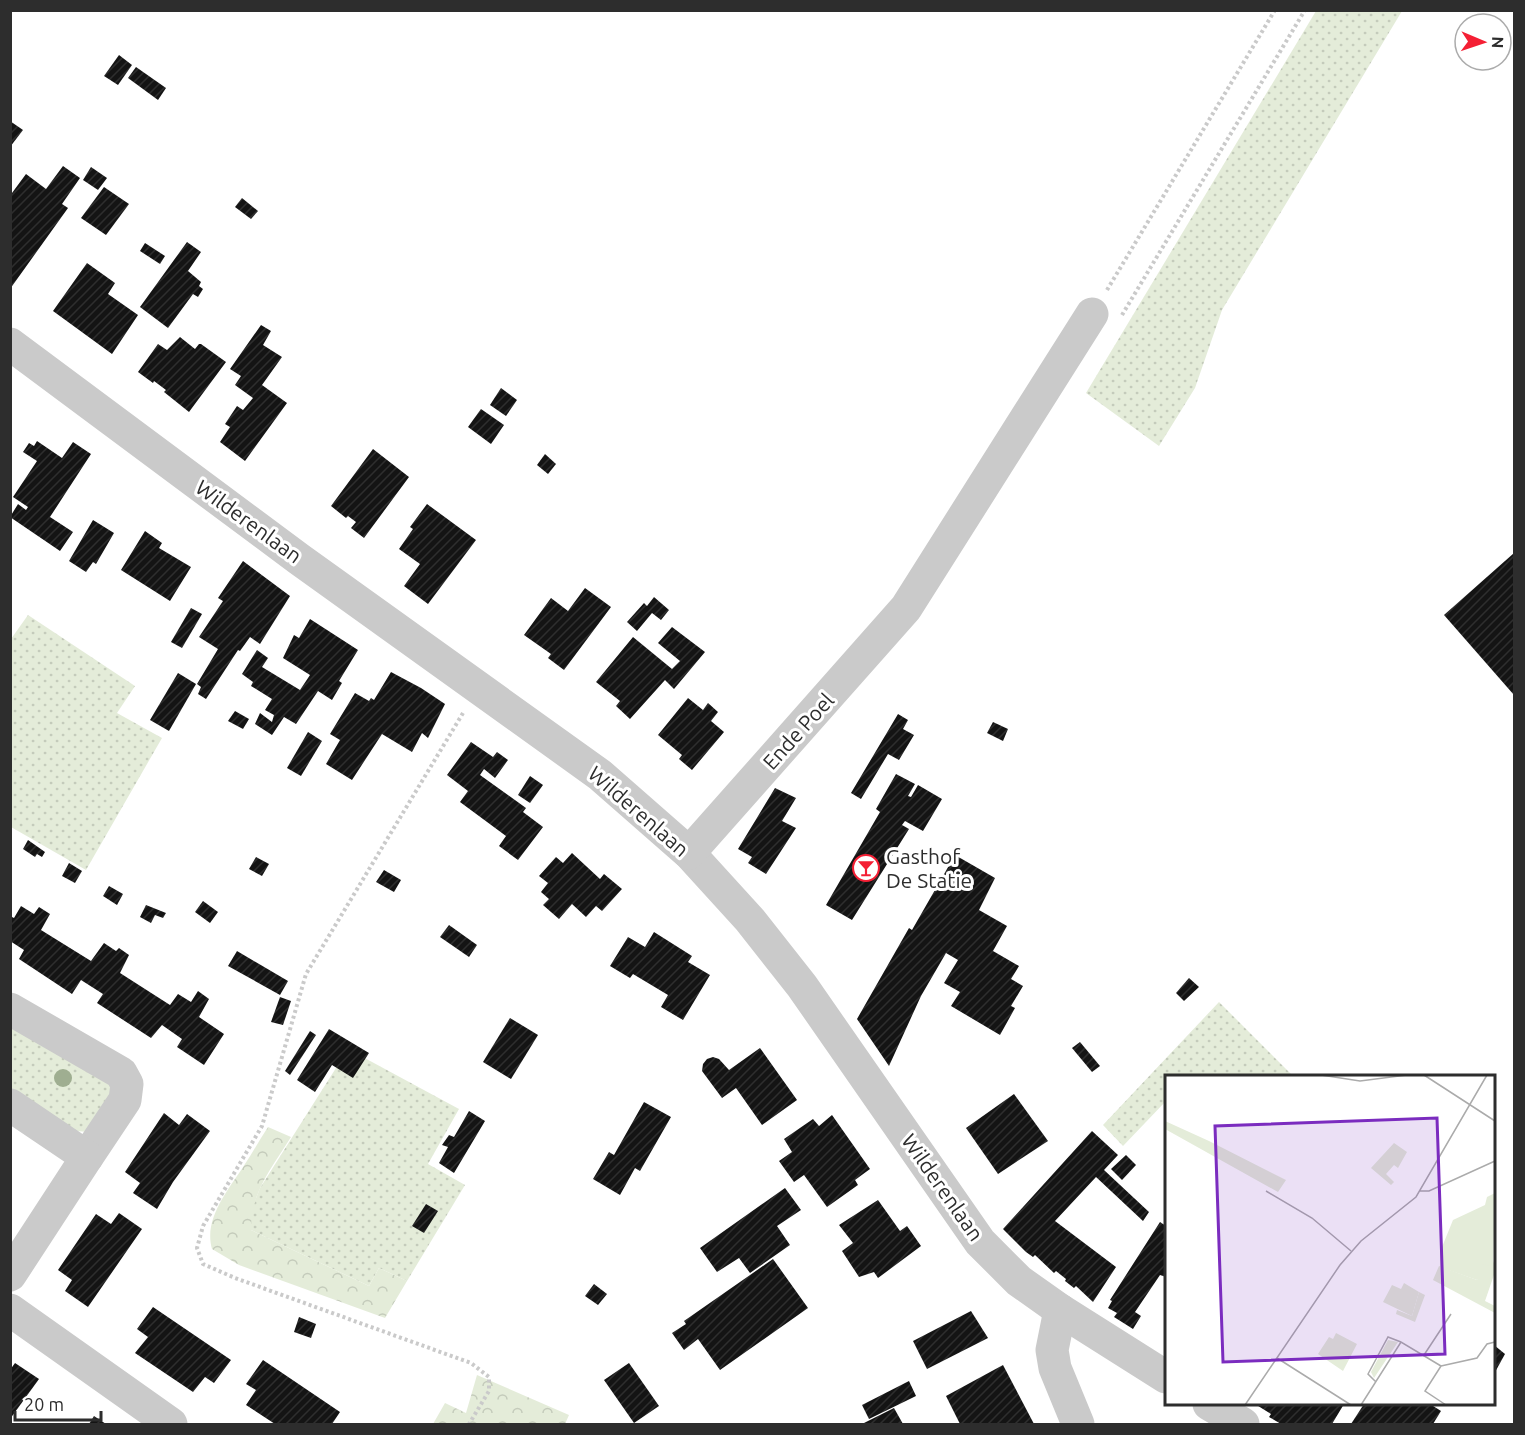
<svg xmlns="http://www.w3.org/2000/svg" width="1525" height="1435" font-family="Ubuntu,sans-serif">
<defs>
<pattern id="grass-dots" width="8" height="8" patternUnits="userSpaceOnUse" patternTransform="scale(1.5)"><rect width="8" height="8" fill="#e4ecd9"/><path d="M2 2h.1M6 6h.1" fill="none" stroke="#c4cbbb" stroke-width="1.8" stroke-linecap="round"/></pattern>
<pattern id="forest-crowns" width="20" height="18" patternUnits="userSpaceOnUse" patternTransform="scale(1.5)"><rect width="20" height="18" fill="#e4ecd9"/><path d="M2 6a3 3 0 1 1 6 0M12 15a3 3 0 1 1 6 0" fill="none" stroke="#c4cbbb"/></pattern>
<pattern id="building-hatch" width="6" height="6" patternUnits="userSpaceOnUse" patternTransform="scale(1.5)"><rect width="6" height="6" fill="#141414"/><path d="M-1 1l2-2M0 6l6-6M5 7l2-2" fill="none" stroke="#2e2e2e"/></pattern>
</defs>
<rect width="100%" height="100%" fill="#fff"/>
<!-- grass -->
<g fill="url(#grass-dots)">
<path d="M1316 11H1402L1222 310 1195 388 1159 446 1086 393Z"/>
<path d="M28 615 135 686 117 713 162 738 86 870 11 827V639Z"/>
<path d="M1219 1002 1293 1076H1166V1101L1123 1146 1103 1125Z"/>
<path d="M10 1019 115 1088 89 1132 75 1131 11 1089Z"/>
<path d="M348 1049 459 1109 428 1164 465 1185 407 1281 379 1268 369 1286 251 1230V1211L260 1188Z"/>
</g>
<!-- forest -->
<g fill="url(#forest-crowns)">
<path d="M268 1127 291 1137C272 1168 251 1191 251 1230L369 1286 379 1268 407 1281 385 1318 239 1265 212 1249C203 1218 230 1188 245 1164 253 1152 260 1139 268 1127Z"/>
<path d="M477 1375 569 1415 565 1424H433L445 1403 466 1413Z"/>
</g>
<!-- building -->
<g fill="url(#building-hatch)">
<path d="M119 55 132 65 118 85 104 76Z"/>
<path d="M136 67 166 88 158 100 128 78Z"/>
<path d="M10 121 23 130 10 147Z"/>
<path d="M63 166 80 178 62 204 68 208 10 289V192L12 193 26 174 46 189Z"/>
<path d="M91 167 107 178 98 190 83 180Z"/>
<path d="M104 187 129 204 106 235 81 218Z"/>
<path d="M242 198 258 211 251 219 235 207Z"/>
<path d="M187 242 201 252 188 271 201 282 199 286 203 289 198 297 193 294 168 328 140 307Z"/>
<path d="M145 243 165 256 160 264 140 251Z"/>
<path d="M87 263 115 283 108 294 138 315 112 354 53 311Z"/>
<path d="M261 325 271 331 263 345 282 357 262 385 287 403 245 461 220 442 230 427 225 424 237 406 243 410 253 398 235 385 241 376 230 369Z"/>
<path d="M180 337 195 349 199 344H201L226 362 189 412 164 392 166 390 154 381 153 383 138 372 158 344 167 350Z"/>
<path d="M501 388 517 400 506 416 490 405Z"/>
<path d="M481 409 504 425 491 444 468 427Z"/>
<path d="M37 441 62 458 73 442 91 454 50 517 73 532 60 551 10 517 18 504 26 510 28 507 13 497 37 461 23 452 29 443 34 446Z"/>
<path d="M373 449 409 477 364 538 351 528 356 522 348 516 346 518 331 506Z"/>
<path d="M545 454 556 464 548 474 537 465Z"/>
<path d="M427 504 476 540 428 604 404 586 420 564 399 549 413 529 410 527Z"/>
<path d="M93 520 114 533 96 564 93 562 86 572 69 561Z"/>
<path d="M145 531 162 543 159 548 191 567 170 601 121 570Z"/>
<path d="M1514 553V695L1444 615Z"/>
<path d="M243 561 290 596 260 644 250 637 240 651 238 650 206 699 198 694 201 687 197 684 218 649 199 637 223 601 218 598Z"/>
<path d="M585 588 611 607 564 670 548 658 551 654 524 635 551 598 568 611Z"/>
<path d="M654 597 669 610 661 620 652 613 637 631 627 622 644 603 647 606Z"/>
<path d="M191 608 202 614 182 648 171 642Z"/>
<path d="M310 619 358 650 339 681 342 683 332 700 318 691 296 724 284 717 272 735 255 724 260 713 272 722 274 715 265 710 272 699 251 686 253 682 242 674 257 650 268 658 262 667 300 690 310 675 283 658 294 635 299 638Z"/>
<path d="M672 627 705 652 674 689 665 680 630 719 616 706 620 701 596 682 633 637 672 669 680 661 658 643Z"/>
<path d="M391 672 421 688 445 704 428 738 422 733 412 752 382 734 352 780 326 764 340 740 330 734 355 693 369 701 371 698 374 700Z"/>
<path d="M178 673 196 684 169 731 150 720Z"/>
<path d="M688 698 703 710 708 703 718 712 711 721 724 732 692 770 679 759 682 755 658 735Z"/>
<path d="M235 711 249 719 243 729 228 721Z"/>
<path d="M898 714 908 720 903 729 914 735 899 760 888 754 861 799 851 793Z"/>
<path d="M993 722 1008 729 1003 741 987 733Z"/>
<path d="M308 732 322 741 301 776 287 768Z"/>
<path d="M471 742 493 757 497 752 508 760 495 778 484 769 480 775 526 808 523 812 543 827 518 860 499 846 506 836 460 802 468 791 447 775Z"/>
<path d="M896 774 915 784 908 796 911 797 918 785 942 799 923 831 905 821 902 825 909 829 852 920 826 905 880 812 876 809Z"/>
<path d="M530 776 543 785 530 803 518 795Z"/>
<path d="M775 788 796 798 782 821 796 828 766 874 748 863 752 857 738 849Z"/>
<path d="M28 840 45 852 42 857 37 854 35 857 23 849Z"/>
<path d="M572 853 600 879 604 874 622 889 602 911 596 906 586 917 572 904 559 919 543 905 549 899 541 892 548 883 539 876 556 857 563 863Z"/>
<path d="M955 855 995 878 979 910 1007 926 993 951 1019 966 1011 979 1023 986 1011 1006 1015 1008 1000 1035 951 1006 960 992 944 983 958 960 946 953 921 996 889 1066 857 1019 909 928 912 930Z"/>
<path d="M256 857 269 864 262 876 249 869Z"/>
<path d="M69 863 82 871 75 883 62 876Z"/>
<path d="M384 870 401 880 394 892 376 882Z"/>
<path d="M109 886 123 894 117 905 103 896Z"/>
<path d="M203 901 218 912 210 923 195 912Z"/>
<path d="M146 905 166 913 163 918 155 915 151 923 140 917Z"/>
<path d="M21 906 34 914 39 907 50 914 41 930 91 961 104 943 116 951 119 948 129 955 120 973 170 1005 178 994 191 1002 198 991 209 999 199 1017 224 1034 204 1065 177 1047 182 1039 162 1025 151 1038 97 1003 103 994 81 980 72 994 19 959 24 950 10 941V916L14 918Z"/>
<path d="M449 925 477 945 469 957 440 937Z"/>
<path d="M654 932 692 956 688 962 710 975 683 1020 661 1007 668 995 633 974 630 978 610 966 628 937 645 947Z"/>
<path d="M237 951 288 981 280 995 228 966Z"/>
<path d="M1189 978 1199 987 1184 1001 1176 993Z"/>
<path d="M280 997 291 1001 283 1025 271 1022Z"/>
<path d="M510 1018 538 1035 511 1079 483 1062Z"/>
<path d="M329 1029 369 1053 353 1078 332 1065 315 1092 297 1080Z"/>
<path d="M310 1031 316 1035 290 1075 285 1071Z"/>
<path d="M1080 1042 1100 1066 1092 1072 1072 1048Z"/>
<path d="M760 1048 797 1100 762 1125 736 1088 722 1098 702 1071 703 1064 707 1059 713 1057 719 1059 729 1070Z"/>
<path d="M1014 1094 1048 1141 998 1174 966 1128Z"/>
<path d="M644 1102 671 1117 640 1171 635 1168 620 1195 593 1179 609 1152 614 1155Z"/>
<path d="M469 1111 485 1121 454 1173 439 1163 448 1147 442 1145 449 1135 454 1137Z"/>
<path d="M164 1113 179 1125 187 1114 210 1131 173 1182 157 1209 133 1193 140 1183 125 1172Z"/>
<path d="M832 1115 870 1169 855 1180 858 1185 827 1207 804 1175 794 1182 779 1161 792 1152 784 1139 813 1119 819 1126Z"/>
<path d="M1092 1131 1118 1155 1104 1170 1149 1212 1143 1221 1096 1177 1055 1221 1116 1267 1093 1302 1076 1286 1074 1288 1065 1281 1066 1279 1056 1271 1054 1273 1035 1255 1033 1257 1026 1252 1003 1229Z"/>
<path d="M1126 1155 1136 1165 1122 1180 1111 1169Z"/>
<path d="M785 1188 801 1210 777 1226 790 1245 750 1273 739 1258 717 1272 700 1248Z"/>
<path d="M878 1200 900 1231 907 1226 921 1246 878 1278 874 1272 859 1277 842 1251 853 1243 839 1225Z"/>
<path d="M426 1204 438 1211 424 1233 412 1226Z"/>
<path d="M119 1213 142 1229 88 1307 65 1291 72 1280 58 1270 96 1214 111 1224Z"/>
<path d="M1160 1222 1166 1226V1277L1160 1275 1135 1312 1141 1316 1133 1329 1114 1317 1117 1313 1108 1308 1112 1301 1110 1300Z"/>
<path d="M773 1259 808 1308 720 1370 698 1339 684 1350 672 1333 686 1324 684 1321Z"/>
<path d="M594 1284 607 1294 598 1305 585 1296Z"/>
<path d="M153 1307 231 1360 214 1383 205 1377 193 1392 135 1353 148 1337 137 1329Z"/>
<path d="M971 1311 988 1338 927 1369 913 1341Z"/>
<path d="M299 1317 316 1324 311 1338 294 1332Z"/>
<path d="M1494 1345 1505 1354 1494 1374Z"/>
<path d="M263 1360 340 1412 332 1424H275L246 1405 256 1390 246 1384Z"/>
<path d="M15 1363 39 1379 10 1419V1370Z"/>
<path d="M629 1363 659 1406 634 1423 604 1380Z"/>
<path d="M1003 1365 1034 1424H960L946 1396Z"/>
<path d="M909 1381 916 1396 869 1419 862 1405Z"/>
<path d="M1255 1404H1344L1332 1424H1281L1269 1417 1271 1414Z"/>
<path d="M1364 1404H1430L1441 1411 1433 1424H1351Z"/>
<path d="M894 1408 903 1424H862Z"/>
<path d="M94 1416 106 1424H89Z"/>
</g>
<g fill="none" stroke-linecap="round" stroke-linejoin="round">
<!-- path -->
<g stroke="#cacaca" stroke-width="4" stroke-dasharray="3 3" stroke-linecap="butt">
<path d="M1107 290 1275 10"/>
<path d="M1122 315 1305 10"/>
<path d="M463 713 306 974 262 1126 203 1226 197 1248 203 1264 235 1278 471 1363 489 1377V1391L469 1424"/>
</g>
<!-- minor -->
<g stroke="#cacaca" stroke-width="33">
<path d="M10 344 299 559 600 775 689 853 750 920 802 986 980 1242 1019 1281 1060 1310 1166 1377"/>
<path d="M689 853 906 608 1092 314"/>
<path d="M10 1009 121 1073 127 1084 125 1100 87 1157"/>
<path d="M10 1105 87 1157 10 1275"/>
<path d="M10 1310 171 1424"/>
<path d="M1060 1310 1052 1350 1055 1368 1078 1424"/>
<path d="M1209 1404 1243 1424"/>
</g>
</g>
<!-- trees -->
<circle fill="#9fae91" cx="63" cy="1078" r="9"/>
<!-- icons -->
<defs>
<symbol id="bar-ring" viewBox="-11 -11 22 22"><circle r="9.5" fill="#fff" stroke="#f41f34" stroke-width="1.5"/><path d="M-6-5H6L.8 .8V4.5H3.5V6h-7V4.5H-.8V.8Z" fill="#f41f34"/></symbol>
</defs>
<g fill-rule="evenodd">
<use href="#bar-ring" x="851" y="853" width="30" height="30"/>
</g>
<g text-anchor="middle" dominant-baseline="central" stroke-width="6" stroke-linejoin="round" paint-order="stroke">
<!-- street labels -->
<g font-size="21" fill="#2d2d2d" stroke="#fff">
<text transform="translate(249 521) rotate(36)">Wilderenlaan</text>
<text transform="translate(798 731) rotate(-48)">Ende Poel</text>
<text transform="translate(639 811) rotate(41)">Wilderenlaan</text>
<text transform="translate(943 1187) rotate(55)">Wilderenlaan</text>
</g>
<!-- poi labels -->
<g font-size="21" fill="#2d2d2d" stroke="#fff" text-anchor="start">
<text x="886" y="856">Gasthof<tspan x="886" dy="24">De Statie</tspan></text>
</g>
</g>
<!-- overview -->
<g transform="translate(1165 1075)">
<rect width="330" height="330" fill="#fff"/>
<path d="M0 46 44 66 121 105 113 117 0 54ZM229 68 242 77 233 93 229 90 221 99 229 107 226 110 206 93ZM330 118 328 191 312 205 275 192V177L288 145 320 130 322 122ZM239 208 254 217 247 241 218 227 227 210 236 214ZM171 258 192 269 178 296 153 279 164 262 168 264ZM223 265 233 267 209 303 206 297Z" fill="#e4ecd9"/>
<path d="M330 183V197L320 226 330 231V238L268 205 274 191 312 205 317 189 327 191ZM254 217 260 220 250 247 231 239 232 235 247 241Z" fill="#e4ecd9"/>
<path fill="none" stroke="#ababab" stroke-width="1.5" d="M156 0 195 6 242 0M259 0 330 46M101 116 147 143 186 176M255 116H264L330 86M259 280 286 239M112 283 186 330M276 291 312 283 322 269 330 267M276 291 260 316 281 330M211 307 203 299 223 262 236 267M80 330 175 190 196 166 251 122 322 0M196 330 236 267 276 291"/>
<path fill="#7b2cbf" fill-opacity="0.15" stroke="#7b2cbf" stroke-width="3" d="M272 43 280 279 58 287 50 51Z"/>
<rect width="330" height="330" fill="none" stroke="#2d2d2d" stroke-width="3"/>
</g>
<!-- border -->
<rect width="1525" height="1435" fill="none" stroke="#2d2d2d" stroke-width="24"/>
<!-- north arrow -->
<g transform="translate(1483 42) rotate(92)"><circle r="28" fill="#ffffff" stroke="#ababab" stroke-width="1.5"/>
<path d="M0-4.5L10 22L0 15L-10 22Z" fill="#f41f34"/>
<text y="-9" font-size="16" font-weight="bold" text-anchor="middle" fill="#2d2d2d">N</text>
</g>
<!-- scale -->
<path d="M15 1411v9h86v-9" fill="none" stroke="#2d2d2d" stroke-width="3"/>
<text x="24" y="1411" font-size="18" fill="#2d2d2d" stroke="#ffffff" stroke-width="4.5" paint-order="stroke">20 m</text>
</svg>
